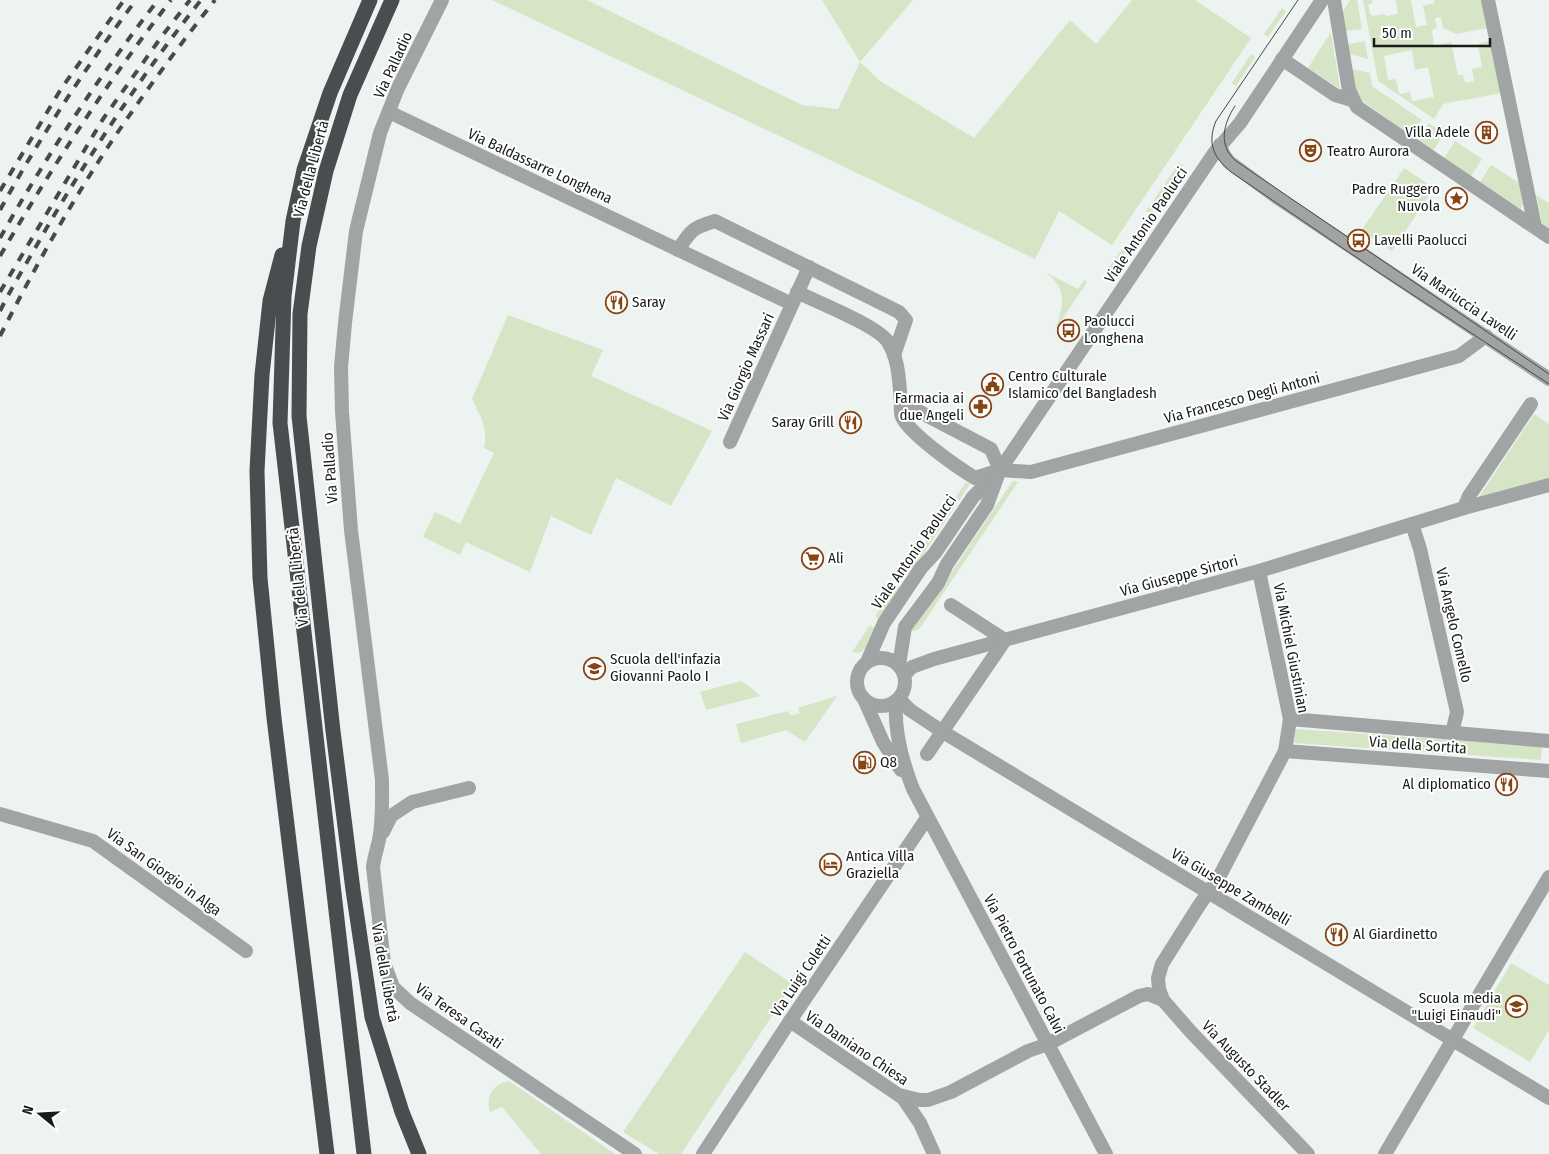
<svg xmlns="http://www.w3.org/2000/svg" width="1549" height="1154" font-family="'Fira Sans Condensed',sans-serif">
<rect width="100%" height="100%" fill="#ecf3f1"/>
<!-- green -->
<g fill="#d6e5c6" fill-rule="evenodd">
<path d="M492 0H587L802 105 838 109 860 62 822 0H913L860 62 880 81 974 138 1070 20 1096 44 1132 0H1195L1251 38 1112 245 1059 211 1035 259 828 159Z"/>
<path d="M1350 0H1357L1362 29 1345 31 1342 13Z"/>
<path d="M1363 0H1372L1373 2 1368 5 1370 14 1372 16 1385 14 1386 16 1398 14 1396 0H1411L1416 27 1427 25 1423 6 1434 3V0H1482L1488 28 1456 34 1443 28 1441 17 1435 18 1437 28 1432 30 1434 46 1451 42 1458 75H1463L1465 83 1474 81 1472 69 1482 67 1478 44 1490 41 1501 93 1443 104 1434 119 1378 81ZM1412 50 1415 70 1428 67 1434 97 1412 101 1410 92 1399 94 1396 79 1388 80 1384 56Z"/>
<path d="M1282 8 1286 11 1268 37 1264 34Z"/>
<path d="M1331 32 1340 89 1308 68Z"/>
<path d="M1365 41 1368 59 1349 54 1348 44Z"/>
<path d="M1251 54 1255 57 1236 86 1232 83Z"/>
<path d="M1352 69 1370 73 1372 86 1422 120 1411 135 1359 99 1356 93Z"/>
<path d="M1429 123 1444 134 1433 151 1418 141Z"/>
<path d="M1455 141 1482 159 1471 176 1444 158Z"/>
<path d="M1179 163 1183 166 1150 214 1146 211Z"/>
<path d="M1491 165 1521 184 1523 204 1521 209 1480 182Z"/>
<path d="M1404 168 1434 188 1392 251 1361 231Z"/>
<path d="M1536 195 1549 203V228L1542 223Z"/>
<path d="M1122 249 1126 251 1111 273 1107 270Z"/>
<path d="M1045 272 1078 289 1084 280 1087 282 1055 330C1064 305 1068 289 1045 272Z"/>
<path d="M508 315 603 350 591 376 712 431 671 506 616 478 591 535 551 516 530 572 466 542 460 555 423 537 435 512 460 524 494 453 484 448C488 426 481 418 472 399Z"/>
<path d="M1534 414 1549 424V478L1479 497Z"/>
<path d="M1015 481 1018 482 920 628 915 631H909L927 609 1012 482Z"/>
<path d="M966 482 970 484 914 568 910 565Z"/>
<path d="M897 585 901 588 879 619 875 616Z"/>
<path d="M870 625 875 629 865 649 859 653 852 652Z"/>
<path d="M741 681 753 689 760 696 706 710 700 692Z"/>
<path d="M837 696 805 742 786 730 741 743 736 724 788 711 791 716 800 713 798 708Z"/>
<path d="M1295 729 1542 746 1541 760 1294 743Z"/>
<path d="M745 952 793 984 681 1154H659L623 1132Z"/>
<path d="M1511 963 1549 985V1030L1530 1062 1473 1028Z"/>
<path d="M509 1081 615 1154H541L502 1107 490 1112C485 1096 493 1084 509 1081Z"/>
</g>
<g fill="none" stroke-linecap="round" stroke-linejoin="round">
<!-- minor -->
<g stroke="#a1a4a4" stroke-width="14">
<path d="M442 0 398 88 380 133 356 231 345 323 341 367 342 412 351 530 382 780C382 800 383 820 379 840 377 849 374 858 373 867L384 963 393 987 410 1003 635 1154"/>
<path d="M1488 0 1535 227"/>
<path d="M389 112 792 304"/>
<path d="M678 250C691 230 692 228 715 221L899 312 906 320 894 355"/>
<path d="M797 292C817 302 878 326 888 342 899 359 899 382 901 402"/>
<path d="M730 442 809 267"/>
<path d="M1000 470 991 449 901 402C901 406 900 413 902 417 911 435 957 467 975 478L1000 470 1031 472 1459 356 1486 336"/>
<path d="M1464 508 1469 496 1531 404"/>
<path d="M1412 524 1420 549 1457 712 1452 733"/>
<path d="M1259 571 1290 719 1285 751 1218 879 1200 904 1162 964 1158 978 1159 989 1163 1000 1190 1031 1308 1154"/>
<path d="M905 674 912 667 934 659 1259 571 1464 508 1549 485"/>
<path d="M899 699 910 710 943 732 1549 1098"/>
<path d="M1290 719 1549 741"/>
<path d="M1285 751 1549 771"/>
<path d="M927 754 1005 640 951 605"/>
<path d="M0 814 93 841 246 951"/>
<path d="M383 832 391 816 412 802 469 788"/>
<path d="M790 1021 903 1098 920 1123 934 1154"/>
<path d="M899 1095 919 1100H928L951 1092 1028 1051 1048 1044 1139 996 1148 994 1163 1000"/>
<path d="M703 1154 790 1021 927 818"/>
<path d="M1385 1154 1549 877"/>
</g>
<!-- tertiary -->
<g stroke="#a1a4a4" stroke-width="14">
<path d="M1334 0 1349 90 1357 107 1549 237"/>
<path d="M1282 59 1335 95 1352 100"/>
<path d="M1220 145 1223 154 1229 162 1278 198 1549 379"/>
<circle cx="881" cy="682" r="24"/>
<path d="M867 662 884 623 921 568 935 553 973 497 1000 470 1215 152 1240 123 1322 0"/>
<path d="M899 665 905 627 938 583 947 564 987 505 998 475"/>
<path d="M864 699 883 742 901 770"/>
<path d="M896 702C894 732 902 761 913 789L1106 1154"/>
</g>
<!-- motorway -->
<g stroke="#484e4f" stroke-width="15">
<path d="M392 0 350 95 326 171 309 246 300 314 299 416 333 731 353 890 372 1017 402 1112 419 1154"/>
<path d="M282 255 270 301 262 375 257 471 260 578 274 718 327 1154"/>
<path d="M364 1154 280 423 284 296 293 221 304 170 330 93 370 0"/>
</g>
<!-- tram -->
<g stroke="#474a4a" stroke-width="1">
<path d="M1298 0 1216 121C1207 143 1213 157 1231 172L1372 268 1549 384"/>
<path d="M1235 106C1223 124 1218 146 1236 161L1549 374"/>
</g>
<!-- rail -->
<g stroke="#474a4a" stroke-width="4" stroke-dasharray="9 9" stroke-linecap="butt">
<path d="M0 191 61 89 124 0"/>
<path d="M0 210C40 137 86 67 136 0"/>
<path d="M0 238C47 155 100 75 158 0"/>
<path d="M0 256C52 167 108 81 171 0"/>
<path d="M0 292 103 119 162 36 190 0"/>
<path d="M0 311C14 283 31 256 46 229 93 149 144 72 201 0"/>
<path d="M0 336C36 265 75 195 120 129 150 85 182 42 215 0"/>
</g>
</g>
<!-- icons -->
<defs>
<symbol id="building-ring" viewBox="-11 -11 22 22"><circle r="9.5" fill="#fff" stroke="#874414" stroke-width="1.5"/><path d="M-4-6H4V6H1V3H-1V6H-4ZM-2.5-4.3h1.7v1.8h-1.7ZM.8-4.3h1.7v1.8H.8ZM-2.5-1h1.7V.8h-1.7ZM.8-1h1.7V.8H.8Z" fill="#874414"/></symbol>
<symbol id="theatre-ring" viewBox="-11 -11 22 22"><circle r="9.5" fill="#fff" stroke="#874414" stroke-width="1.5"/><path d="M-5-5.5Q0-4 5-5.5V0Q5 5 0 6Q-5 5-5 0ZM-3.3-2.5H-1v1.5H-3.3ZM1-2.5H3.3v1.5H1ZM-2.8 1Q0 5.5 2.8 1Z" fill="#874414"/></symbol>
<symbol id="sight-ring" viewBox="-11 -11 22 22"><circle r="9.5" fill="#fff" stroke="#874414" stroke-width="1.5"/><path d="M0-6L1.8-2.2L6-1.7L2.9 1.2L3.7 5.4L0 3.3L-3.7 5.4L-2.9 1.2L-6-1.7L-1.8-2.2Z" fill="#874414"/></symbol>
<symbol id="bus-ring" viewBox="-11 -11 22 22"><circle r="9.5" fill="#fff" stroke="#874414" stroke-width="1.5"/><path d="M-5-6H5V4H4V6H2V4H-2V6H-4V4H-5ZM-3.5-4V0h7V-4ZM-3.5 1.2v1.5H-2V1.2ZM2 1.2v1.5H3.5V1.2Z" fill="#874414"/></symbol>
<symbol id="restaurant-ring" viewBox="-11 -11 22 22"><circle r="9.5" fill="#fff" stroke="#874414" stroke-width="1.5"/><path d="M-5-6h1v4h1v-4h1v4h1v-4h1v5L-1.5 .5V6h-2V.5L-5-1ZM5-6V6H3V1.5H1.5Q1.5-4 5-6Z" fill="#874414"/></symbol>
<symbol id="civic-ring" viewBox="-11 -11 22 22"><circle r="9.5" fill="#fff" stroke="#874414" stroke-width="1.5"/><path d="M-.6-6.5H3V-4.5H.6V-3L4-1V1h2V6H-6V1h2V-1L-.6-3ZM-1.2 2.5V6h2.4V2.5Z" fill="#874414"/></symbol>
<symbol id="pharmacy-ring" viewBox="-11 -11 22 22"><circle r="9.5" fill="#fff" stroke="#874414" stroke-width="1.5"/><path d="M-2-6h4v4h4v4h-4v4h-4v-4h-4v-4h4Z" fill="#874414"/></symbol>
<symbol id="supermarket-ring" viewBox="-11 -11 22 22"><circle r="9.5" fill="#fff" stroke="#874414" stroke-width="1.5"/><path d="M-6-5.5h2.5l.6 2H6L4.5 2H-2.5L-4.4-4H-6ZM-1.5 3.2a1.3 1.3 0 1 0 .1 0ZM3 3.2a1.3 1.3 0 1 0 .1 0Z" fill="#874414"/></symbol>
<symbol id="school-ring" viewBox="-11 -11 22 22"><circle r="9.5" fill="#fff" stroke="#874414" stroke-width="1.5"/><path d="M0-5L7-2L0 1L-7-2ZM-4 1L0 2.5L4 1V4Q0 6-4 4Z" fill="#874414"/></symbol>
<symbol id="fuel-ring" viewBox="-11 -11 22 22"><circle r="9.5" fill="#fff" stroke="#874414" stroke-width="1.5"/><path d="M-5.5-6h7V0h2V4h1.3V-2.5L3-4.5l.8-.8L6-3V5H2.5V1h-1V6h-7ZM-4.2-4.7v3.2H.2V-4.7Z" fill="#874414"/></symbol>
<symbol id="hotel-ring" viewBox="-11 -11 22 22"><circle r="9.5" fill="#fff" stroke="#874414" stroke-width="1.5"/><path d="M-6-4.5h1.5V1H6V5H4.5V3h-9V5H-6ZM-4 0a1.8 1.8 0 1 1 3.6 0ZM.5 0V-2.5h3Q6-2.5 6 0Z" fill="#874414"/></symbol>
</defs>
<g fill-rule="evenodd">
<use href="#building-ring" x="1474" y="120" width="25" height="25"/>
<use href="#theatre-ring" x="1298" y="138" width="25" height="25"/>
<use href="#sight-ring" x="1444" y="186" width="25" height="25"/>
<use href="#bus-ring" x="1346" y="228" width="25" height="25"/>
<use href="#restaurant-ring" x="604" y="290" width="25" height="25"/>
<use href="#bus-ring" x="1056" y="318" width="25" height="25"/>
<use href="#civic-ring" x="980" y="372" width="25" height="25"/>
<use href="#pharmacy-ring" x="968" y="394" width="25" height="25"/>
<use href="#restaurant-ring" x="838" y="410" width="25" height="25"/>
<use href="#supermarket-ring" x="800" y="546" width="25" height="25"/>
<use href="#school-ring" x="582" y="656" width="25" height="25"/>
<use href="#fuel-ring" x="852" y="750" width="25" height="25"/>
<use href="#restaurant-ring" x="1494" y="772" width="25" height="25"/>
<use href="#hotel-ring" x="818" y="852" width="25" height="25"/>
<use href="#restaurant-ring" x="1324" y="922" width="25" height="25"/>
<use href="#school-ring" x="1504" y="994" width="25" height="25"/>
</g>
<g text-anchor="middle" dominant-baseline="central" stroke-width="4" stroke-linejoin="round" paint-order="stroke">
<!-- street labels -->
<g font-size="15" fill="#1a1c1c" stroke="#fff">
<text transform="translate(393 65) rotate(-65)">Via Palladio</text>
<text transform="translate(540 166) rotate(25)">Via Baldassarre Longhena</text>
<text transform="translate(311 169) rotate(-75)">Via della Libertà</text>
<text transform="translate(1146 225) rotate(-56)">Viale Antonio Paolucci</text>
<text transform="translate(1464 302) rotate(34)">Via Mariuccia Lavelli</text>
<text transform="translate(746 367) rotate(-66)">Via Giorgio Massari</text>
<text transform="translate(1242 398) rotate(-15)">Via Francesco Degli Antoni</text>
<text transform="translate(330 468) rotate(-94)">Via Palladio</text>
<text transform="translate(914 552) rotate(-55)">Viale Antonio Paolucci</text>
<text transform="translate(1179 576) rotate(-15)">Via Giuseppe Sirtori</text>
<text transform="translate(298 577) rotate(-96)">Via della Libertà</text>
<text transform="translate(1454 625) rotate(77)">Via Angelo Comello</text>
<text transform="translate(1291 648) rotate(79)">Via Michiel Giustinian</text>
<text transform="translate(1418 745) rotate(4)">Via della Sortita</text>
<text transform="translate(164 872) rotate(36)">Via San Giorgio in Alga</text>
<text transform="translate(1231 887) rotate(31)">Via Giuseppe Zambelli</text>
<text transform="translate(1024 964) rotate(62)">Via Pietro Fortunato Calvi</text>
<text transform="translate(385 973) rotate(80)">Via della Libertà</text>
<text transform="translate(801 976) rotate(-56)">Via Luigi Coletti</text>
<text transform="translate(459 1016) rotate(35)">Via Teresa Casati</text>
<text transform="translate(857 1048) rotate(34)">Via Damiano Chiesa</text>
<text transform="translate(1246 1066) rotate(46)">Via Augusto Stadler</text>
</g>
<!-- poi labels -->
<g font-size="15" fill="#1a1c1c" stroke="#fff" text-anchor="start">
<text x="1470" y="132" text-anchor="end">Villa Adele</text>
<text x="1327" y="151">Teatro Aurora</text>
<text x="1440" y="189" text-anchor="end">Padre Ruggero<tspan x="1440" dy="17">Nuvola</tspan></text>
<text x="1374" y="240">Lavelli Paolucci</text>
<text x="632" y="302">Saray</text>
<text x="1084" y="321">Paolucci<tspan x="1084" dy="17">Longhena</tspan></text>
<text x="1008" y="376">Centro Culturale<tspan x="1008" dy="17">Islamico del Bangladesh</tspan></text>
<text x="964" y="398" text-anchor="end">Farmacia ai<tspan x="964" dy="17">due Angeli</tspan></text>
<text x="834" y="422" text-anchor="end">Saray Grill</text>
<text x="828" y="558">Ali</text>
<text x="610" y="659">Scuola dell'infazia<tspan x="610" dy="17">Giovanni Paolo I</tspan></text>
<text x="880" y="762">Q8</text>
<text x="1491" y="784" text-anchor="end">Al diplomatico</text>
<text x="846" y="856">Antica Villa<tspan x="846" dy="17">Graziella</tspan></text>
<text x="1353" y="934">Al Giardinetto</text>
<text x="1501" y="998" text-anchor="end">Scuola media<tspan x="1501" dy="17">"Luigi Einaudi"</tspan></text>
</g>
</g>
<!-- north arrow -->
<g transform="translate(40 1114) rotate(288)" stroke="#ffffff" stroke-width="4" paint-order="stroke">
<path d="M0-4L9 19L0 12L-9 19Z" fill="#1a1c1c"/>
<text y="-8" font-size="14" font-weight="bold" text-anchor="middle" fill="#1a1c1c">N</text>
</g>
<!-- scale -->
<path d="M1374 38v8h116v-8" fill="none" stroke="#1a1c1c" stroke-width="2.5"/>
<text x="1382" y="38" font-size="15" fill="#1a1c1c" stroke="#ffffff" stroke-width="4" paint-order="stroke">50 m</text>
</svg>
